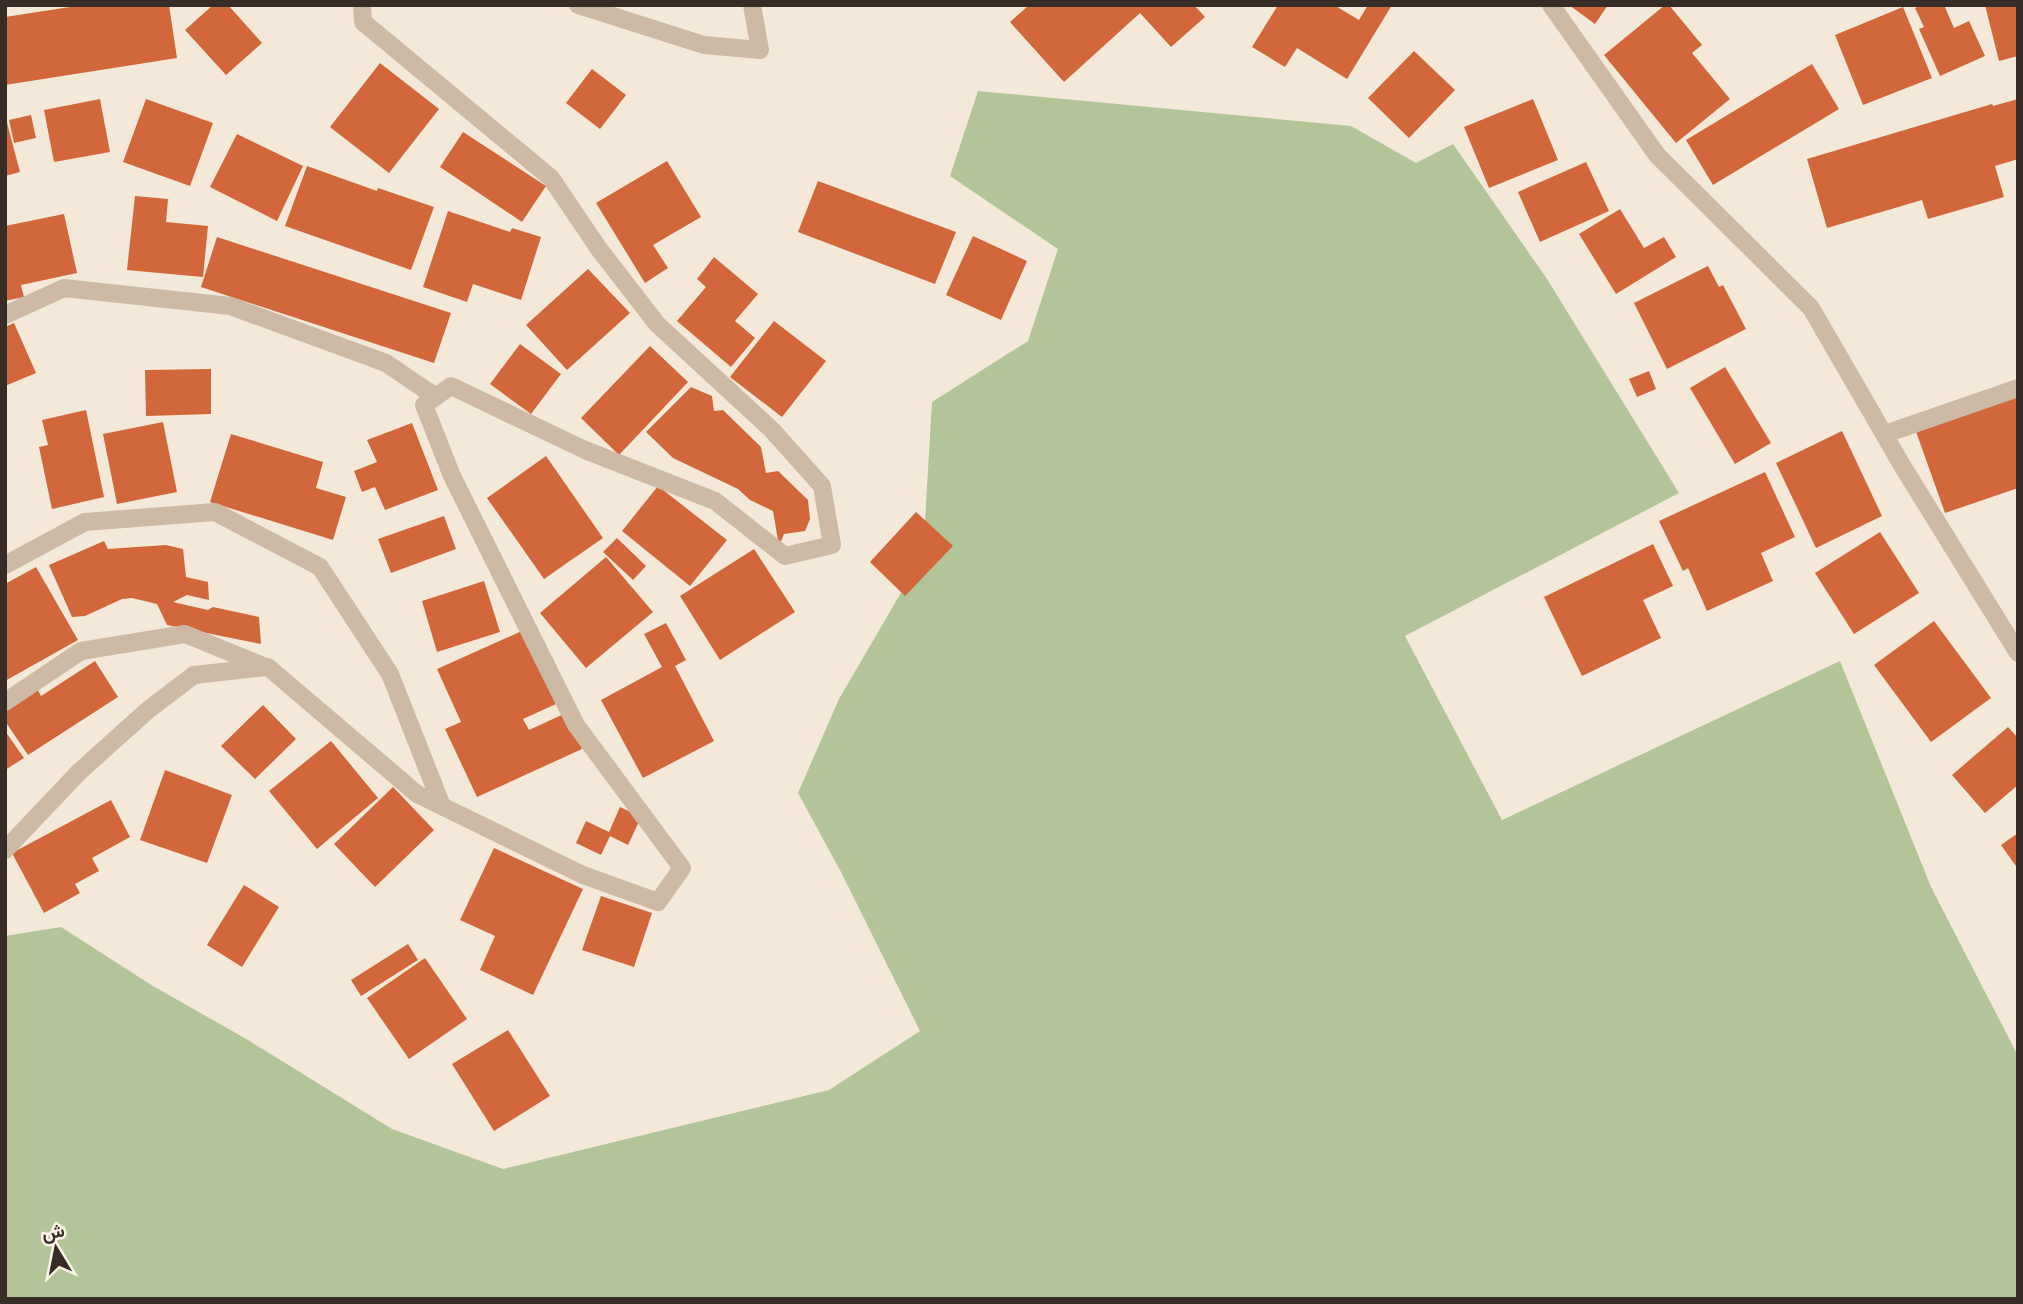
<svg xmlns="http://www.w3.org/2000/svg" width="2023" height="1304" font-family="'Golos Text',Vazirmatn,sans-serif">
<rect width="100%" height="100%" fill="#f4e9d9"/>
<!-- green -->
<path fill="#b3c498" d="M978 91 1351 126 1416 163 1453 144 1547 279 1679 493 1405 636 1502 820 1840 661 1931 887 2017 1054 2018 1299H5V936L61 927 153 986 248 1040 392 1129 503 1169 829 1090 920 1031 841 872 798 793 839 699 923 555 932 402 1028 341 1058 249 950 176Z"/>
<!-- building -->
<g fill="#d1673a">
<path d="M83 5H169L177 58 5 85V17Z"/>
<path d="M213 5H228L262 43 226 75 185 30Z"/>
<path d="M1029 5H1194L1205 17 1171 47 1140 13 1064 82 1010 22Z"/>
<path d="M1278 5H1334L1359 20 1368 5H1392L1347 79 1297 48 1285 67 1252 47Z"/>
<path d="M1569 5H1608L1595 24Z"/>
<path d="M1665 5H1669L1702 45 1692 53 1730 99 1676 143 1604 55Z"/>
<path d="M1922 5H1944L1954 28 1969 21 1985 56 1940 76 1919 29 1924 27 1915 8Z"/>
<path d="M1985 5H2018V56L1999 61Z"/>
<path d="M1903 7 1932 78 1863 105 1835 35Z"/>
<path d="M1414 51 1455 90 1409 138 1368 98Z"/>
<path d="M380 63 439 109 389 173 330 127Z"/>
<path d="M1812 64 1839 109 1713 185 1686 140Z"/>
<path d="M592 69 626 95 600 129 566 103Z"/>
<path d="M100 99 110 152 54 162 44 110Z"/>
<path d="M146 99 213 123 190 186 123 162Z"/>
<path d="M1533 99 1558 160 1489 188 1464 127Z"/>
<path d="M2018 99V159L1995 166 2004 197 1928 219 1922 200 1827 228 1807 159 1992 104 1993 106Z"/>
<path d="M5 115 20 172 5 176Z"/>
<path d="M31 115 36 138 14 143 9 120Z"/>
<path d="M463 132 546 186 522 222 440 167Z"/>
<path d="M237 134 303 166 277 221 210 187Z"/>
<path d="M667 161 701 217 653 245 668 268 645 283 596 203Z"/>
<path d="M1586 162 1609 211 1540 242 1518 192Z"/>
<path d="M307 166 377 191 378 188 434 207 411 270 285 226Z"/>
<path d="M818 181 956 232 935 284 798 232Z"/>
<path d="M135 196 168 199 166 222 208 226 203 277 127 270Z"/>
<path d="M1620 209 1644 248 1664 237 1676 257 1616 294 1579 234Z"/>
<path d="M448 211 510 232 512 228 541 237 521 300 473 284 467 302 423 287Z"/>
<path d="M64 214 77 273 21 285 24 297 5 301V226Z"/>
<path d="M973 236 1027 261 1001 320 946 295Z"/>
<path d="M217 237 451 313 434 363 201 287Z"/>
<path d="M714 257 758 294 735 321 755 338 731 367 677 321 706 287 697 279Z"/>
<path d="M1708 266 1719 287 1723 285 1746 329 1667 369 1634 303Z"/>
<path d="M588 269 630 313 567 370 526 325Z"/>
<path d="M774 321 826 361 782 417 730 377Z"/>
<path d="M14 323 36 373 5 386V327Z"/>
<path d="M520 344 561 374 531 414 490 384Z"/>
<path d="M650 346 688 382 619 455 581 418Z"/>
<path d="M1725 367 1771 443 1735 464 1690 388Z"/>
<path d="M211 369V414L146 416 145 370Z"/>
<path d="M1649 371 1656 389 1637 397 1629 379Z"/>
<path d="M691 387 712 396 714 411 723 410 761 447 766 473 778 471 808 500 810 519 805 531 784 534 779 546 773 511 750 500 738 489 673 458 646 432Z"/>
<path d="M2018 390V488L1945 513 1914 426Z"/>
<path d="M86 410 104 497 52 509 39 447 48 445 42 420Z"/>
<path d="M163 422 177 492 117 504 103 434Z"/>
<path d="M412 423 438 490 385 510 375 487 362 492 354 471 377 462 367 440Z"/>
<path d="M1842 431 1882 516 1816 548 1776 463Z"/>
<path d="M231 434 323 462 316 488 346 497 333 540 210 502Z"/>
<path d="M546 456 603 538 544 579 487 498Z"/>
<path d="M1765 472 1795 537 1761 553 1773 581 1707 611 1688 568 1683 571 1659 521Z"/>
<path d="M658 486 727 540 690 586 622 531Z"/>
<path d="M916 512 953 546 905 596 870 562Z"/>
<path d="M444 516 456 549 391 573 378 539Z"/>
<path d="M1880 532 1919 593 1854 634 1815 573Z"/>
<path d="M617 538 646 566 633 580 603 552Z"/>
<path d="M104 541 108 549 166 545 183 549 186 577 208 582 209 600 187 595 173 602 208 610 213 607 259 617 261 644 167 625 157 604 132 598 122 599 85 616 72 617 49 565Z"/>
<path d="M1653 544 1673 586 1643 600 1661 638 1582 676 1544 597Z"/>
<path d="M754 549 795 612 720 660 680 596Z"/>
<path d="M606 557 653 612 586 668 540 613Z"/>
<path d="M36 567 78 640 5 681V584Z"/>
<path d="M484 581 500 632 437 652 422 601Z"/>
<path d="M1934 621 1991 698 1931 742 1874 665Z"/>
<path d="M666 623 686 660 675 666 714 741 643 778 601 700 662 667 644 634Z"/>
<path d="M522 631 556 704 523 719 529 730 566 713 582 749 477 797 445 729 461 722 437 669Z"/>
<path d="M95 661 118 697 28 755 5 721V711L38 690 41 696Z"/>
<path d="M263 705 296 739 255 779 221 746Z"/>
<path d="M2008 727 2018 738V785L1985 813 1952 775Z"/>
<path d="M5 731 24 758 5 770Z"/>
<path d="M331 741 378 798 317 849 269 791Z"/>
<path d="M165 770 232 795 207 863 140 840Z"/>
<path d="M393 787 434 830 375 887 334 844Z"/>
<path d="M111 800 130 837 92 858 99 871 75 884 80 893 44 913 12 853Z"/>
<path d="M620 807 641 817 628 845 610 836 601 855 576 843 586 821 609 832Z"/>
<path d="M2018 833V869L2001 845Z"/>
<path d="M494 848 583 889 533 995 480 970 495 936 460 920Z"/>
<path d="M244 885 279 907 242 967 207 945Z"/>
<path d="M601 896 652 913 634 967 582 950Z"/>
<path d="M408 944 418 960 361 996 351 980Z"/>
<path d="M425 958 467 1019 409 1059 367 998Z"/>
<path d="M508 1030 550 1096 494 1131 452 1064Z"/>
</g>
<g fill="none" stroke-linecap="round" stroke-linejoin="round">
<!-- minor -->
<g stroke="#cdb9a4" stroke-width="18">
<path d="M578 5 704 45 760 50 752 5"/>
<path d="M1551 5 1657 155 1811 308 1903 467 2018 653"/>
<path d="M5 315 64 288 230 306 386 363 436 397"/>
<path d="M1885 434 2018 388"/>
<path d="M5 565 85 522 215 512 320 567 390 674 442 806"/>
<path d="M5 702 81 651 185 634 266 667"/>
<path d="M5 850 79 772 148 710 194 675 268 667 417 794 583 875 658 902 682 868 576 725 452 476 424 405 451 386 585 450 715 501 785 556 832 545 822 486 772 430 657 324 599 249 551 178 363 22 362 5"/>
</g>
</g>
<!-- border -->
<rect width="2023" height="1304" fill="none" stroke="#382d26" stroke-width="14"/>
<!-- north arrow -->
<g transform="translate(56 1248) rotate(350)" stroke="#fbf3e6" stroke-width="5" paint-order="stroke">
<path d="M0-5L12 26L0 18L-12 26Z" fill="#382d26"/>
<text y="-10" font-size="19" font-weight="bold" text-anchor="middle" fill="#382d26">ش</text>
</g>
</svg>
